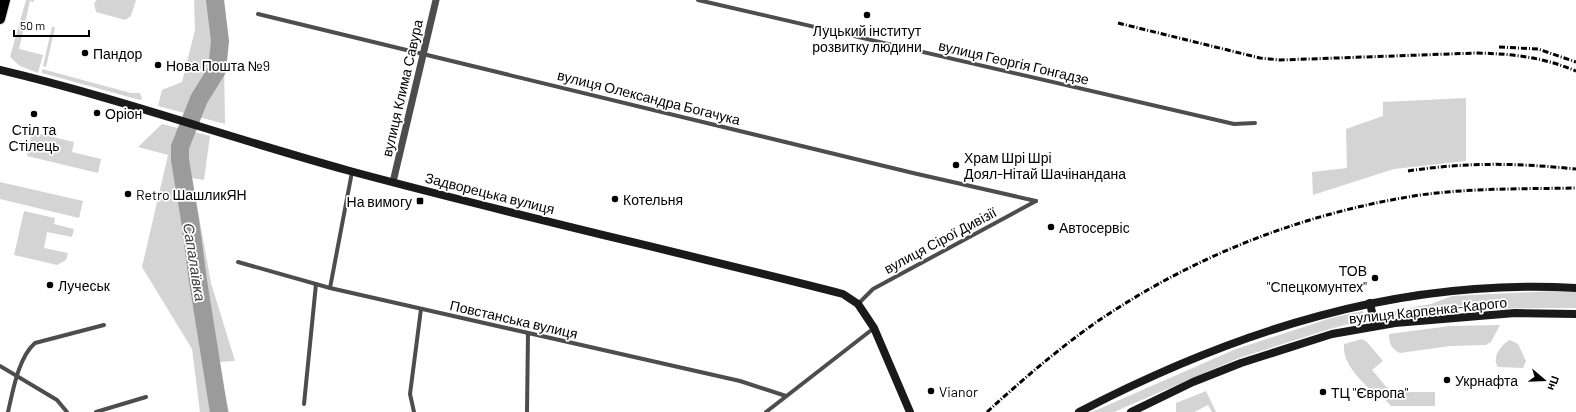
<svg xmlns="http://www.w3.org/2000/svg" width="1576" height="412" font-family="Barlow,sans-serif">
<rect width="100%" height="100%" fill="#fff"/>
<!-- green -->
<g fill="#d4d4d4">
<path d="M26 0H34V2L30 1 19 49 43 55 38 73 20 66 10 57Z"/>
<path d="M97 0H136L131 16 125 20 96 12 94 3Z"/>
<path d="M194 0H223L225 124 158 106 162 90 182 82 195 30Z"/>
<path d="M52 27H55L46 67 43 66Z"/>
<path d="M42 69 131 93H140L142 99 140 100 42 73Z"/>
<path d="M1466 98V161L1394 169 1313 195 1312 172 1347 168 1346 129 1383 116V102Z"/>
<path d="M162 124 210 136 204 180 192 178 211 283 235 361 218 362 229 412H200L192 349 142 267 168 155 138 147Z"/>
<path d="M32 132 74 142 72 152 101 159 98 173 27 156Z"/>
<path d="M0 182 83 201 79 218 0 199Z"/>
<path d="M24 211 55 218 54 224 74 229 72 237 47 232 44 248 68 253 66 260 57 265 14 255Z"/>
<path d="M1553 291 1576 292V308C1513 308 1450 308 1388 317L1387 312 1431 304 1452 296Z"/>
<path d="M1363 311 1365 320 1333 328 1239 358 1114 412H1092L1236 349 1331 318Z"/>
<path d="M1500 325 1491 342 1486 345 1450 346 1400 353C1391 349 1389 343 1389 334L1450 326Z"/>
<path d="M1362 339 1367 342 1383 361 1372 370 1395 397 1405 389 1411 392H1435V406H1391L1380 394 1377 397C1363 381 1342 366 1344 344Z"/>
<path d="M1510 340 1518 344 1526 361 1523 368 1498 367C1491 359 1501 344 1510 340Z"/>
<path d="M1206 391 1216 412H1212L1208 405 1194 412H1176V403Z"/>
</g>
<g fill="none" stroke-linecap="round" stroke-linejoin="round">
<!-- river -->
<path stroke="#9b9b9b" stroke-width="18" d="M215 0 220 41 217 70 199 99 180 147V160L190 220 198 281 219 412"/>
<defs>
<path id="primary" d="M0 19 5 0"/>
</defs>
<!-- primary casing -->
<use href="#primary" stroke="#dbdbdb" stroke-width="12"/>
<!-- minor -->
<g stroke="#4d4d4d" stroke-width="4">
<path d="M698 0 1234 124 1255 123"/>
<path d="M258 14 913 173 1036 201"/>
<path d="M238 262 330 288 740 381 786 396"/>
<path d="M330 288 352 172"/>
<path d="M858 304 873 289 1036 201"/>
<path d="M0 366 57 400 67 412"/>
<path d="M304 404 316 284"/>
<path d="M8 412C13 391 18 358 35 343L104 325"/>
<path d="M96 412 146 397"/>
<path d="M414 412 410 394 421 309"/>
<path d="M527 412 528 333"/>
<path d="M766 412 874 328"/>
</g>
<!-- tertiary -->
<path stroke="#4d4d4d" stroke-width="7" d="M393 182 436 0"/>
<!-- secondary -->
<g stroke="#1a1a1a" stroke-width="8">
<path d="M0 70C118 98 233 139 350 171 513 215 679 252 843 294L858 304 874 328 910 412"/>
<path d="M1370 303 1375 326"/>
<path d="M1079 412C1235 331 1398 278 1576 288"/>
<path d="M1131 412 1193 382 1241 363 1332 334 1395 323 1515 313 1576 314"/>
</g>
<!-- primary -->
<use href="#primary" stroke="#000" stroke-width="10"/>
<!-- rail -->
<g stroke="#000" stroke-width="3" stroke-dasharray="6 2 1 2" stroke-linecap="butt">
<path d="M1118 23 1260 58 1280 60 1477 53C1514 54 1542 57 1576 71"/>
<path d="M1499 47 1538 49 1576 62"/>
<path d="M1408 171C1466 162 1518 163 1576 169"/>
<path d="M987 412C1021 381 1057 350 1095 323 1193 256 1303 213 1420 195 1471 188 1524 189 1576 188"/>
</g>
</g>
<!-- markers -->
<g fill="#000" stroke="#fff" stroke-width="1.5">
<circle cx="867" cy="15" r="4"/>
<circle cx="85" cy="53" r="4"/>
<circle cx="158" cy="65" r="4"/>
<circle cx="97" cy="113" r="4"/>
<circle cx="34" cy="114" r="4"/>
<circle cx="956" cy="165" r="4"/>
<circle cx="128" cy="194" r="4"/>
<circle cx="615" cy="199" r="4"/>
<rect x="416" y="197" width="8" height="8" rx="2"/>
<circle cx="1051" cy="227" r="4"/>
<circle cx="1375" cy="278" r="4"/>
<circle cx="50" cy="285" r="4"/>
<circle cx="1447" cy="380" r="4"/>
<circle cx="931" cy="391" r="4"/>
<circle cx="1323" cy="392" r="4"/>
</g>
<g text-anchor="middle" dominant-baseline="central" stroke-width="3.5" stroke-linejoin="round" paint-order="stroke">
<!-- poi labels -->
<g font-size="14" fill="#000" stroke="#fff" text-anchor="start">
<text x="867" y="30" text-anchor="middle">Луцький інститут<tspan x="867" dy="16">розвитку людини</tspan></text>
<text x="93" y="53">Пандор</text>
<text x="166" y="65">Нова Пошта №9</text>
<text x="105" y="113">Оріон</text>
<text x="34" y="129" text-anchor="middle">Стіл та<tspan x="34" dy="16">Стілець</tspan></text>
<text x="964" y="157">Храм Шрі Шрі<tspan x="964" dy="16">Доял-Нітай Шачінандана</tspan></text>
<text x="136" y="194">Retro ШашликЯН</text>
<text x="623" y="199">Котельня</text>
<text x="412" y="201" text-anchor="end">На вимогу</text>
<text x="1059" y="227">Автосервіс</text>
<text x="1367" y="270" text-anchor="end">ТОВ<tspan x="1367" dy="16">"Спецкомунтех"</tspan></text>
<text x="58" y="285">Лучеськ</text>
<text x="1455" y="380">Укрнафта</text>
<text x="939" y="391">Vianor</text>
<text x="1331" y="392">ТЦ "Європа"</text>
</g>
<!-- street labels -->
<g font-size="14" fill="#000" stroke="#fff">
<text transform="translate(1014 62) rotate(13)">вулиця Георгія Гонгадзе</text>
<text transform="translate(402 88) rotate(-77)">вулиця Клима Савура</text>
<text transform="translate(649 97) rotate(14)">вулиця Олександра Богачука</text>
<text transform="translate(490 193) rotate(14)">Задворецька вулиця</text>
<text transform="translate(940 240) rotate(-28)">вулиця Сірої Дивізії</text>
<text transform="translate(1428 310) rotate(-6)">вулиця Карпенка-Карого</text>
<text transform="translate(514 319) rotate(13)">Повстанська вулиця</text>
</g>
<!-- water labels -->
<g font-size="15" font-style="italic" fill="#3c3c3c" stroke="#fff">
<text transform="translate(195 262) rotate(81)">Сапалаївка</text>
</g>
</g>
<!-- north arrow -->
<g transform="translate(1544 380) rotate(109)" stroke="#ffffff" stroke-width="3" paint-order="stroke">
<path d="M0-3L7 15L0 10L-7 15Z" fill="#000000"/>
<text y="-6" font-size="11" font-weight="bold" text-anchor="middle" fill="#000000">Пн</text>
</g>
<!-- scale -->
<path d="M14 30v6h75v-6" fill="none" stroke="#000000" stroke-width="2"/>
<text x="20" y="30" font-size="12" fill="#000000" stroke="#ffffff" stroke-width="3" paint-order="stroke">50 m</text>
</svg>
